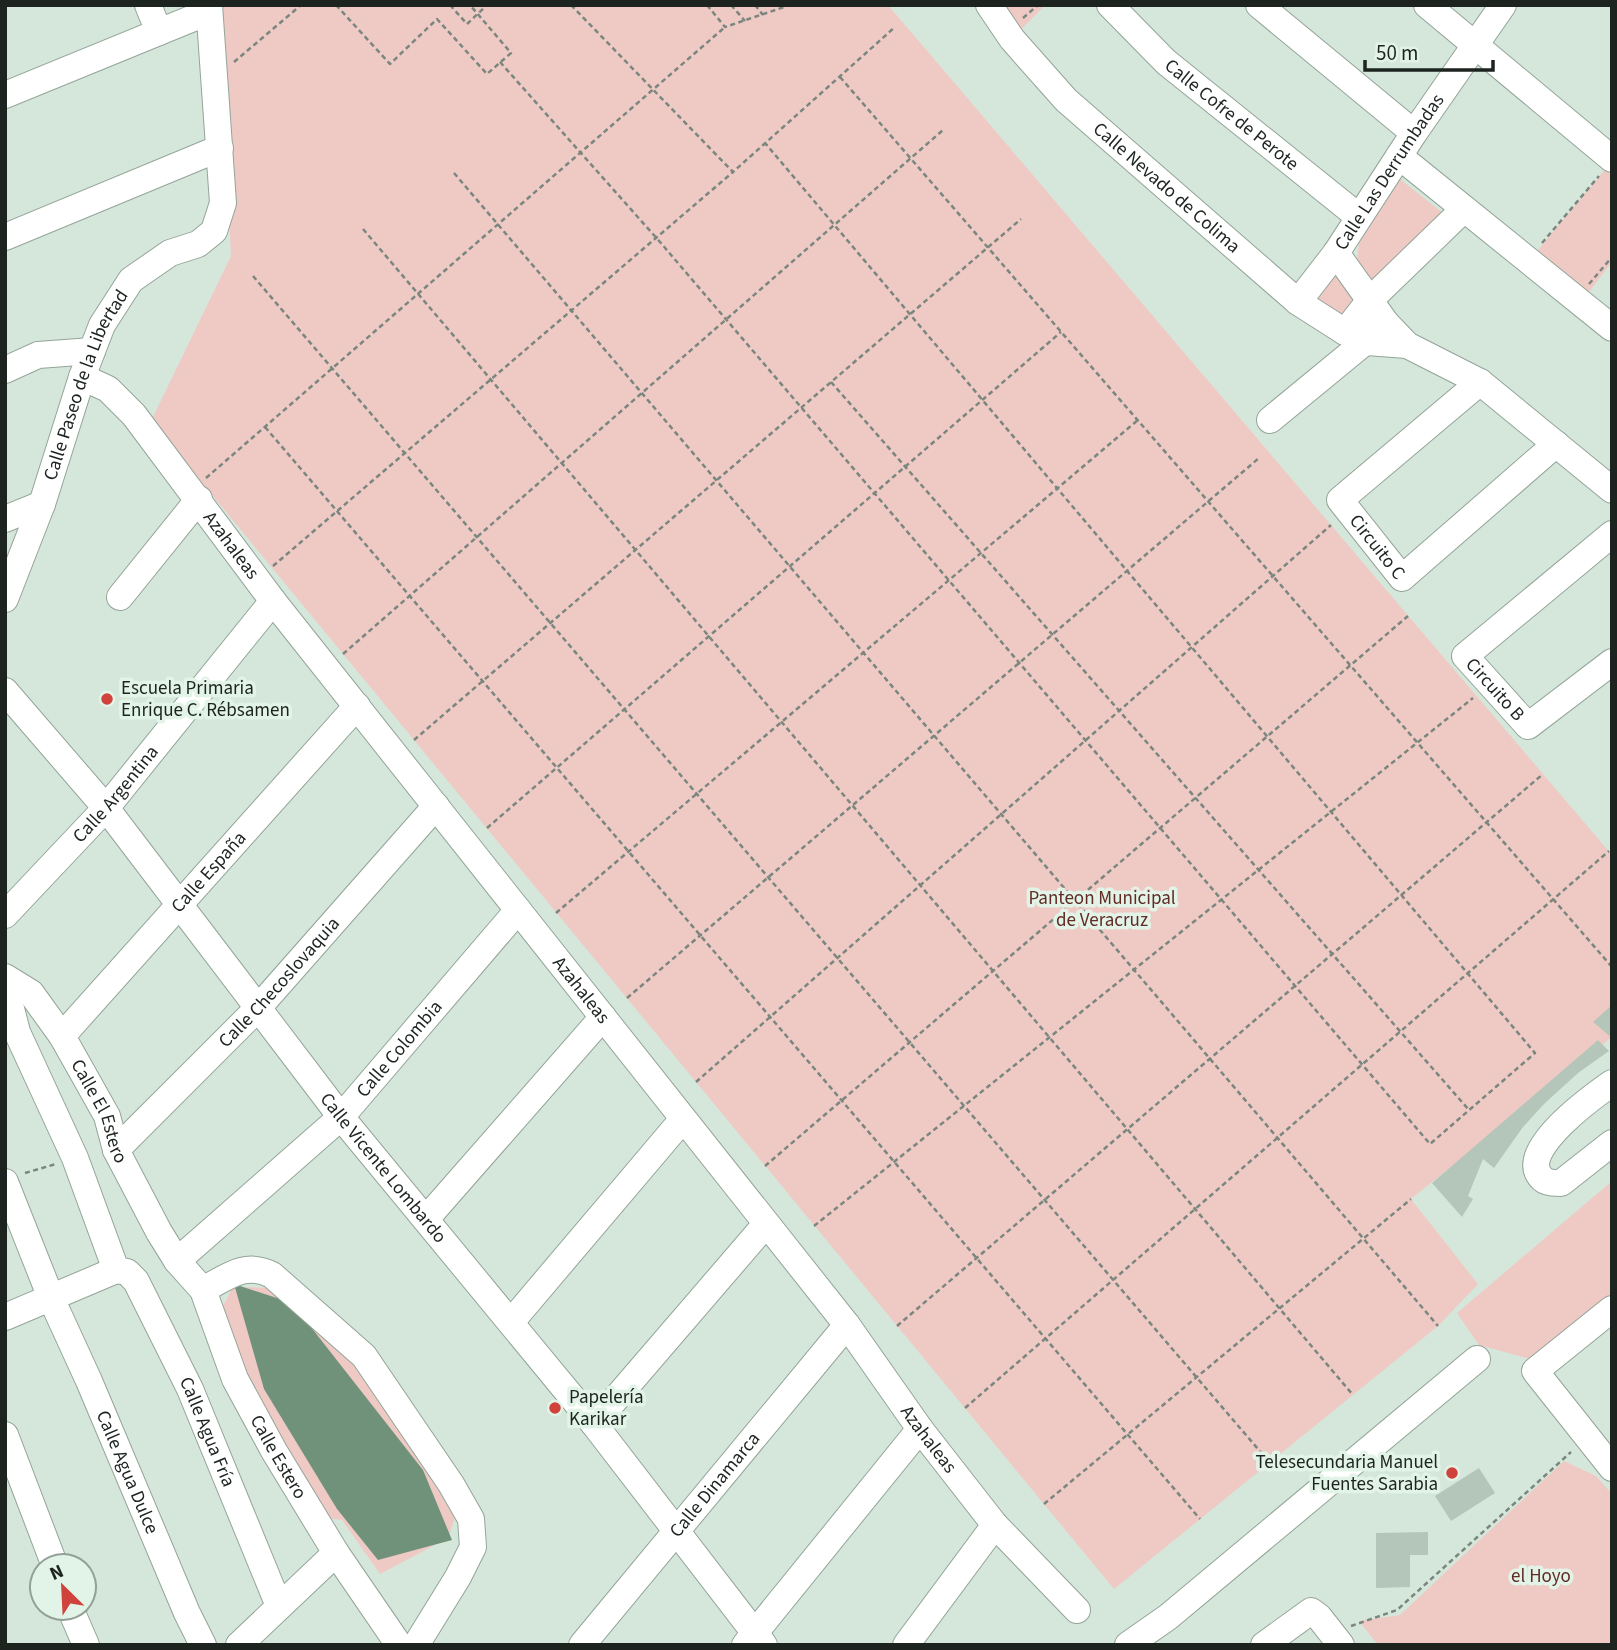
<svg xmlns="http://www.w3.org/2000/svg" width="1617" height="1650" font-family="'Source Sans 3',sans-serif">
<rect width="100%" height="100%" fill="#d5e7da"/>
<!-- green -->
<g fill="#efcac5">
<path d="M220 5H888L1612 855V1037L1411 1199 1478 1284 1438 1326 1114 1589 151 421 231 256 218 19Z"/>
<path d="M989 5H1045L1012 39Z"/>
<path d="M1612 161V262L1579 305 1528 262Z"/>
<path d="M1400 179 1444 214 1374 291 1356 269 1359 243Z"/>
<path d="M1337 272 1356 307 1342 325 1308 299Z"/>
<path d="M1612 1181V1294L1533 1360 1479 1345 1457 1313Z"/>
<path d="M233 1287 285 1288 328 1316 458 1509 448 1538 380 1574 342 1520 317 1517 210 1330Z"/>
<path d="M1564 1461 1596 1476 1612 1494V1645H1378L1359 1621 1400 1615Z"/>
</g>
<!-- water -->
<path fill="#70927b" d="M234 1284 292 1303 423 1470 452 1540 378 1560 337 1509 264 1389Z"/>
<!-- building -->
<g fill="#b4c6b9">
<path d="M1612 1005V1038L1593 1022Z"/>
<path d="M1598 1040 1609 1051 1578 1073 1544 1104 1523 1127 1494 1168 1483 1159 1468 1196 1473 1199 1462 1217 1432 1183Z"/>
<path d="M1479 1468 1495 1493 1451 1521 1435 1496Z"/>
<path d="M1428 1532V1555H1410V1587L1376 1588V1533Z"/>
</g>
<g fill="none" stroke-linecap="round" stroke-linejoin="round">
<defs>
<g id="minor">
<path d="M148 5 159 32"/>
<path id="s1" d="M989 5 1012 39 1066 100 1298 302 1345 332 1367 342 1407 345"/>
<path id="s2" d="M1110 5 1166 62 1359 217"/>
<path d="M1259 5 1414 133"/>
<path d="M1427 5 1612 159"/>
<path d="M5 95 208 12"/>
<path d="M1399 156 1612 328"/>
<path d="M5 237 220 148"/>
<path d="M1336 253 1386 323 1407 345 1480 382 1612 490"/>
<path id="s3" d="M1298 302 1336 253 1414 133 1503 5"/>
<path d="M1345 332 1370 300 1464 209"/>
<path d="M5 370 38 355 92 351"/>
<path id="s4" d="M82 377 108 389 134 415 273 601 847 1325 920 1429 995 1525 1077 1610"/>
<path id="s5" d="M1480 382 1340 500 1402 578 1556 444"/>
<path d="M1270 420 1377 332"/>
<path d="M5 519 42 504"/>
<path id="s6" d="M1612 534 1465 656 1528 726 1612 662"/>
<path d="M120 597 199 499"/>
<path id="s7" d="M5 599 42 504 82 377 102 325 131 280 170 253 198 244 214 231 223 203 209 5"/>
<path id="s8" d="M5 691 106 808 341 1117 594 1424 764 1645"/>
<path id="s9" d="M5 915 106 808 273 601"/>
<path id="s10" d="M5 977 31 993 62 1036 107 1116 116 1150 159 1232 177 1261 203 1290 235 1379 274 1451 336 1553 399 1645"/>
<path d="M5 985 17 1032 75 1158 116 1270"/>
<path id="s11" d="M62 1036 357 706"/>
<path d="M1612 1083C1592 1097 1524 1146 1538 1173 1543 1183 1551 1183 1561 1183L1612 1143"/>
<path id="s12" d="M116 1150 258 1008 436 806"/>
<path id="s13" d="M5 1182 51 1298 89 1381 187 1613 203 1645"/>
<path d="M426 1219 603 1017"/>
<path id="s14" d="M177 1261 341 1117 518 910"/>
<path id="s15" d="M116 1270 127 1272 136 1281 190 1389 279 1606"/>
<path d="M203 1290C227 1277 245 1261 272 1275L364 1356 451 1484 471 1519 473 1547 458 1577 416 1645"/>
<path d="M1612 1309 1535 1371 1612 1468"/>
<path d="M5 1317 116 1270"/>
<path d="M511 1322 683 1119"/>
<path d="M594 1424 766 1224"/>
<path d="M5 1435 55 1566"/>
<path d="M70 1608 86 1645"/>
<path d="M239 1645 336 1553"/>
<path id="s16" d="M582 1645 847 1325"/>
<path d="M745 1645 920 1429"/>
<path d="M906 1645 995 1525"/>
<path d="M1128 1645 1168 1617 1477 1359"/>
<path d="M1264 1645 1311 1611 1319 1617 1341 1645"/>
</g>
</defs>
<!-- minor casing -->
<use href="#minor" stroke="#93a498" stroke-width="28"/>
<!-- path -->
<g stroke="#7a867e" stroke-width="2.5" stroke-dasharray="5 3.5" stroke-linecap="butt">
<path d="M336 5 390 64 437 19 487 74 511 53 470 5"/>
<path d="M450 5 467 24 487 5"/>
<path d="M571 5 733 172 895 27"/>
<path d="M707 5 725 27 790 5"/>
<path d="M731 5 745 21"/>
<path d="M755 5 763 15"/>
<path d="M1023 18 1038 5"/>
<path d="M234 62 301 5"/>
<path d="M500 62 660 242 1430 1144 1535 1053 765 143"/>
<path d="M840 77 1612 967"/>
<path d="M454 173 1438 1326"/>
<path d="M363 229 1353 1395"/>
<path d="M1542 243 1599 176"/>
<path d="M253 276 1270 1463"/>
<path d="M1589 284 1612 257"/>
<path d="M831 382 1469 1110"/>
<path d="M265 427 1200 1519"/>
<path d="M206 478 725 27"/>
<path d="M273 566 733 172"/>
<path d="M343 654 943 130"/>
<path d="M414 740 1021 219"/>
<path d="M487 828 1061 332"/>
<path d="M556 913 1138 420"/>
<path d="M627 998 1259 458"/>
<path d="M696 1082 1331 525"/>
<path d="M765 1166 1408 616"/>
<path d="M25 1173 56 1164"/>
<path d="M814 1226 1473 698"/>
<path d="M897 1326 1543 774"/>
<path d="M965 1408 1609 851"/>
<path d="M1044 1504 1411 1199"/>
<path d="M1351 1626 1397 1610 1571 1452"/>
</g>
<!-- minor -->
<use href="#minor" stroke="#fff" stroke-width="26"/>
</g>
<!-- markers -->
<g fill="#d0423c" stroke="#e2f4e7" stroke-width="2.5">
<circle cx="107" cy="699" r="7"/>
<circle cx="555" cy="1408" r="7"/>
<circle cx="1452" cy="1473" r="7"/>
</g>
<g text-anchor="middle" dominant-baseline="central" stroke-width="7" stroke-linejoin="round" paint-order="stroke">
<!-- street labels -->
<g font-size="19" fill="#1d231f" stroke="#e2f4e7">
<text stroke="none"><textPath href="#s2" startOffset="164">Calle Cofre de Perote</textPath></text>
<text stroke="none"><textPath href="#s3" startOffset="159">Calle Las Derrumbadas</textPath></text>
<text stroke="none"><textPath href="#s1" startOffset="256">Calle Nevado de Colima</textPath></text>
<text stroke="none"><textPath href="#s7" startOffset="229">Calle Paseo de la Libertad</textPath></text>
<text stroke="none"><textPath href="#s5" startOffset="243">Circuito C</textPath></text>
<text stroke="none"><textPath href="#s4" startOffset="228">Azahaleas</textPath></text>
<text stroke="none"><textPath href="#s6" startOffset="236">Circuito B</textPath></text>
<text stroke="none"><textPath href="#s9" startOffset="164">Calle Argentina</textPath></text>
<text stroke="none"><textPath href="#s11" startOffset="220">Calle España</textPath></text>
<text stroke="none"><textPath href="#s12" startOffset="234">Calle Checoslovaquia</textPath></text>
<text stroke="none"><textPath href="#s4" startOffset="794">Azahaleas</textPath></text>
<text stroke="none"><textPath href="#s14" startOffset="308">Calle Colombia</textPath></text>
<text stroke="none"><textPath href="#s10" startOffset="168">Calle El Estero</textPath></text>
<text stroke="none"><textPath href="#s8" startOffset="609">Calle Vicente Lombardo</textPath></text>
<text stroke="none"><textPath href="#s15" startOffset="191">Calle Agua Fría</textPath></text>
<text stroke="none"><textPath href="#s4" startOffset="1362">Azahaleas</textPath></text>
<text stroke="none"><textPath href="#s10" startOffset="560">Calle Estero</textPath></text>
<text stroke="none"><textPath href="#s13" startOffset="315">Calle Agua Dulce</textPath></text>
<text stroke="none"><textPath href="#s16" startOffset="208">Calle Dinamarca</textPath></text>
</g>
<!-- poi labels -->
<g font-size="19" fill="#1d231f" stroke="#e2f4e7" text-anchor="start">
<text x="121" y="688">Escuela Primaria<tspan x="121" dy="22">Enrique C. Rébsamen</tspan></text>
<text x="569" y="1397">Papelería<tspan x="569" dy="22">Karikar</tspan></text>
<text x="1438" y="1462" text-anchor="end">Telesecundaria Manuel<tspan x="1438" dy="22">Fuentes Sarabia</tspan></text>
</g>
<!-- park labels -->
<g font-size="19" fill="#622b26" stroke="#e2f4e7">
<text x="1102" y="898">Panteon Municipal<tspan x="1102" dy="22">de Veracruz</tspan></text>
<text x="1541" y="1576">el Hoyo</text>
</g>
</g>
<!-- border -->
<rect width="1617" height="1650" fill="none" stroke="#1d231f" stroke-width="14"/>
<!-- north arrow -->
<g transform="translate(63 1587) rotate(336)"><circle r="33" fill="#e2f4e7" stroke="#93a097" stroke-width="2"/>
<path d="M0-5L12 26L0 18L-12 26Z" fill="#d0423c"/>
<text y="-10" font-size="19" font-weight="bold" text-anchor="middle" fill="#1d231f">N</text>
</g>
<!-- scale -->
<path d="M1365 60v10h128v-10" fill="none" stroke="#1d231f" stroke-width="3.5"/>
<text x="1376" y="60" font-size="21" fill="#1d231f" stroke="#e2f4e7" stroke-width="5" paint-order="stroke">50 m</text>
</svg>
